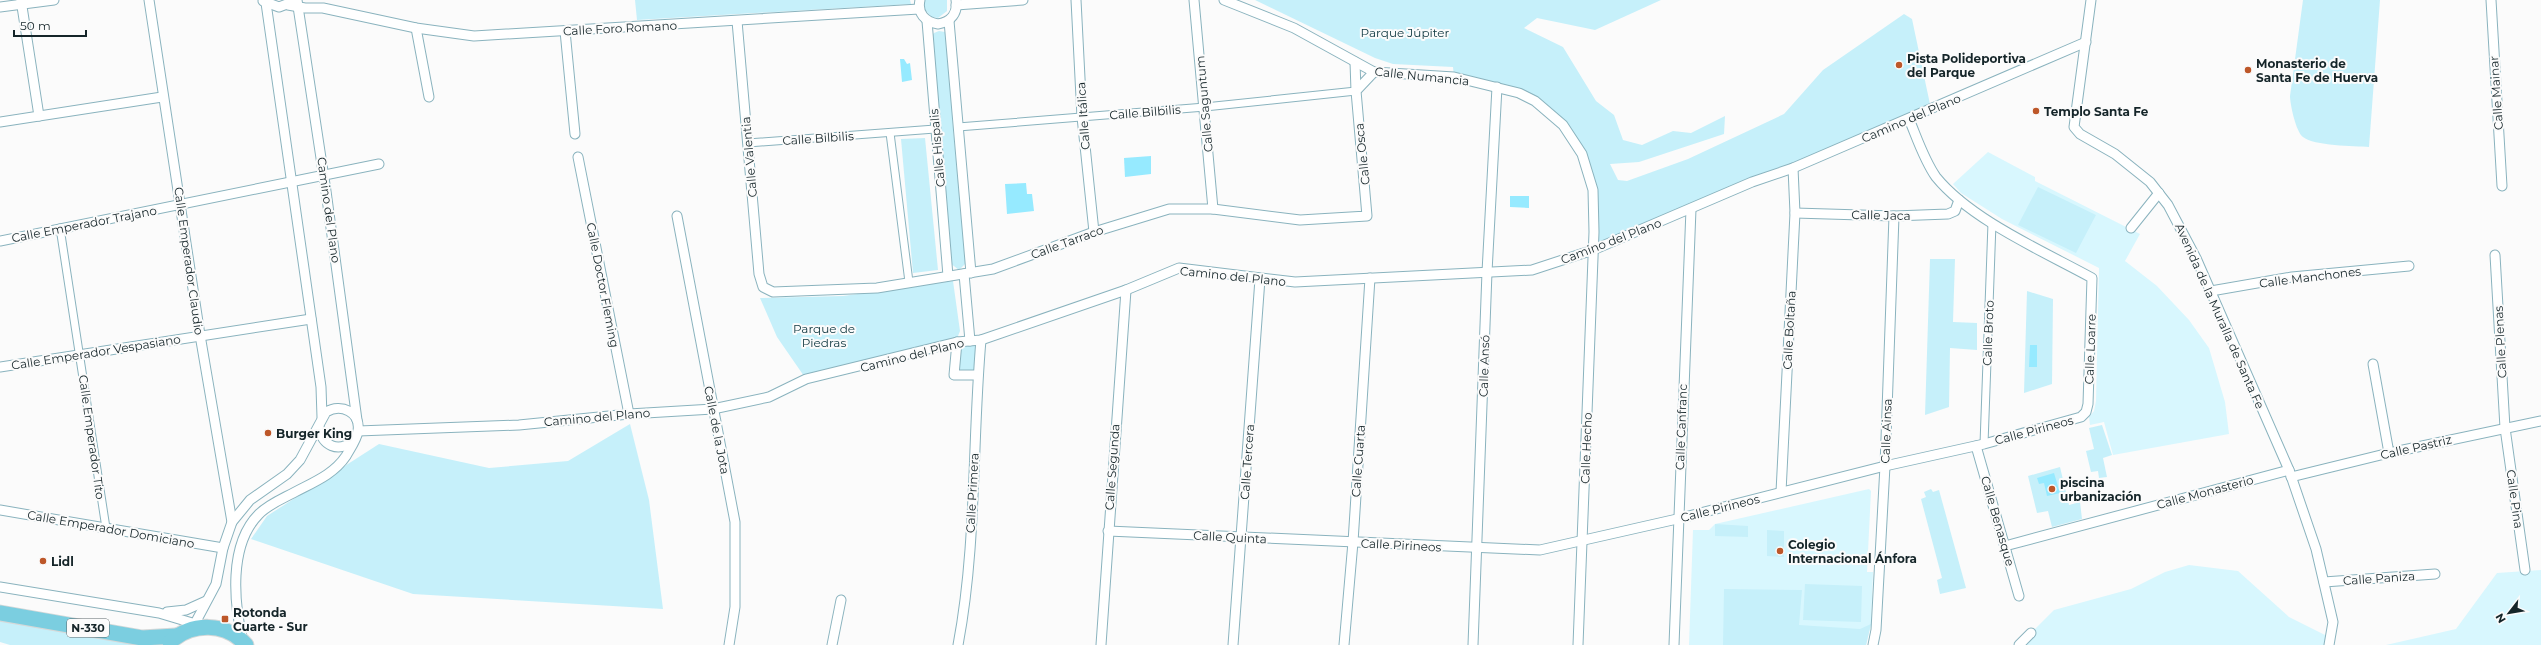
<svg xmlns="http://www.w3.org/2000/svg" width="2541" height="645" font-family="Montserrat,sans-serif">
<rect width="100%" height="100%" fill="#fbfbfb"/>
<!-- built -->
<g fill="#d8f7fe">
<path d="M1988 152 2035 177V181L2140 234 2125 261 2157 286 2189 320 2209 348 2225 402 2229 434 2113 455 2104 422 2090 425 2089 417 2094 411 2096 401 2099 268 2002 219 1961 193 1953 184Z"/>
<path d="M1869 489 1871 491 1867 572H1873L1871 624 1866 645H1689L1693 530H1709L1715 524Z"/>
<path d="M2189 565 2238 571 2289 617 2331 638 2328 645H2019L2054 610 2131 589 2165 572Z"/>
<path d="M2541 570V645H2386L2456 629 2497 573Z"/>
</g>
<!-- green -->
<g fill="#c6f0fa">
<path d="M635 0H910L911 4 637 20Z"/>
<path d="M925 0H947V11L938 18 931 17 924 8Z"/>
<path d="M1255 0H1661L1595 30 1537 18 1524 28 1563 47 1596 101 1614 115 1623 140 1642 145 1673 131 1691 133 1725 116 1724 134 1639 162 1610 164 1618 180 1627 181 1688 159 1784 114 1823 70 1904 14 1912 19 1931 109 1593 250 1594 200 1574 140 1535 101 1454 77 1453 67 1393 64 1375 58Z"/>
<path d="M2303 0H2380L2369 147C2354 146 2314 146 2303 137 2296 132 2290 104 2290 96Z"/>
<path d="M939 31 945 32 948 37 953 128 966 263 959 270 950 263 931 38 934 33Z"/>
<path d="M925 138 938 270 913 273 901 139Z"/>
<path d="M2038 187 2096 215 2076 253 2018 225Z"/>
<path d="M1930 259H1955L1953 322 1977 323V350L1950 348 1949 407 1925 415Z"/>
<path d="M953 281 960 331 956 341 806 379 777 337 760 298 843 296Z"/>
<path d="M2027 291 2053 299 2052 384 2024 393Z"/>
<path d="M978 343V375L955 374 959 345Z"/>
<path d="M630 424 649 500 663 609 413 594 251 539 267 516 379 444 489 468 568 461Z"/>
<path d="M2102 425 2112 455 2103 458 2107 477 2099 478 2098 471 2091 472 2086 451 2094 449 2089 428Z"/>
<path d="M2060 467 2069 505 2080 502 2082 519 2052 527 2048 511 2037 513 2028 476Z"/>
<path d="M1931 489 1933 492 1939 490 1966 588 1940 594 1937 580 1942 578 1921 499 1926 497 1924 492Z"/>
<path d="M1715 524 1748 526V537L1715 536Z"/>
<path d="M1767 530 1784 531V557L1767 556Z"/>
<path d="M1805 584 1862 586 1861 622 1803 620Z"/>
<path d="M1724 589 1802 590 1799 625 1860 629 1871 624 1866 645H1723Z"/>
<path d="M0 620 118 641 135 645H10L0 642Z"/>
</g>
<!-- water -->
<g fill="#96eaff">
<path d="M900 59H904L907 64 910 63 912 80 902 82Z"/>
<path d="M1151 156V174L1125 177 1124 158Z"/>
<path d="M1026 183 1027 194H1032L1034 211 1007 214 1005 184Z"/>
<path d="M1510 196H1529V208L1510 207Z"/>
<path d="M2030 345H2037V367H2029Z"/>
<path d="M2054 473 2060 493 2047 496 2044 483 2039 484 2037 478Z"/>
</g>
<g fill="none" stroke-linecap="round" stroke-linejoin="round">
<defs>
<g id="pedestrian">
<path d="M958 127 1205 107 1356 91"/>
<path d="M890 133 909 282"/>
<path d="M748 143 935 129"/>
<path d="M60 228 106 528"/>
<path d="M1984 444 1992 223"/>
</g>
<g id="minor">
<path d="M21 0 39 116"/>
<path d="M149 0 200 335 232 522"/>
<path d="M297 0 326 191 357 420"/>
<path d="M920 0C917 13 925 22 938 24 951 22 958 13 956 0"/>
<path d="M1076 0 1082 117 1094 232"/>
<path d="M1194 0 1213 209"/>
<path d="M1224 0 1294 28 1374 72 1454 77 1519 93 1535 101 1563 125 1582 154 1593 190 1594 232 1578 645"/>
<path d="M2091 0 2074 127 2080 134 2115 154 2150 182 2168 205 2196 258 2289 470 2316 549 2333 622 2329 645"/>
<path d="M2491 0 2502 186"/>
<path d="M263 1 279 7 292 2"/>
<path d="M266 3 321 387 322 417"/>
<path d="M288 5 305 8H323L416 28 474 36 919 9"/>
<path d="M956 5 1023 0"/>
<path d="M0 7 54 0"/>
<path d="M737 21 759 274 763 287 773 292 877 288 993 269 1094 232 1169 209H1213L1300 220 1367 216 1356 91 1374 72"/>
<path d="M927 21 948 276"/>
<path d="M949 21 971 273"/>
<path d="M416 28 429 97"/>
<path d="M565 31 575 134"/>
<path d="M1355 62 1356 91"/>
<path d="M0 122 162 97"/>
<path d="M578 157 629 414"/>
<path d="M1795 213 1894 216 1948 214 1955 211 1959 200"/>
<path d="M677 216 735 522V607L729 645"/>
<path d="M2131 228 2159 193"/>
<path d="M0 241 379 164"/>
<path d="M2495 255 2505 428 2525 570"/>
<path d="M964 274 970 341"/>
<path d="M2211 291 2292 277 2409 266"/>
<path d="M957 342 954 375H978"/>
<path d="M2373 364 2389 453"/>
<path d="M0 367 311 319"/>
<path d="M319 427C322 446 338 453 353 441"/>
<path d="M358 431 519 425 629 414 713 409 769 397 806 379 957 342 981 340 1126 290 1179 268 1295 282 1532 270 1593 250 1752 182 1793 168 2086 42"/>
<path d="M1976 446 2019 596"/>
<path d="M2291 477 2389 453 2541 421"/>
<path d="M1781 492 1795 213 1793 168"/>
<path d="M0 510 223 548"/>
<path d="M1108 531 1540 550 1677 519 1885 466 1984 444 2081 417 2086 412 2088 404 2092 278C2043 251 1971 220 1936 177 1924 160 1917 138 1909 119"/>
<path d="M2005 546 2289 470"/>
<path d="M2324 582 2435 574"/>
<path d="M0 587 159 613 199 625"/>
<path d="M167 612 186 610 206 601"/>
<path d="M192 629 216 584 223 548 232 522 250 500 287 474 300 460 326 412C341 403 361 412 358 431 357 439 350 449 346 456 334 474 314 482 295 492 282 499 269 504 259 514 228 545 234 604 243 642"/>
<path d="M832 645 841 600"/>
<path d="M958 645C977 545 972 441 981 340"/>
<path d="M1101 645 1126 290"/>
<path d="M1233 645 1260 279"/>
<path d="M1344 645 1353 542 1370 278"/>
<path d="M1473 645 1487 272 1497 87"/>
<path d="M1674 645 1691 209"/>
<path d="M1873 645 1876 630 1885 466 1894 216"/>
<path d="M2019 645 2031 633"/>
</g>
<g id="trunk">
<path d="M0 613 142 638 176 636"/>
<path d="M170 642C192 622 226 622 246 645"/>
</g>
</defs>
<!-- pedestrian casing -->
<use href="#pedestrian" stroke="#8ab3be" stroke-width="9"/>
<!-- minor casing -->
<use href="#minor" stroke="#8ab3be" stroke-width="11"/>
<!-- trunk casing -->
<use href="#trunk" stroke="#d5d8d8" stroke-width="17"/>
<!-- pedestrian -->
<use href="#pedestrian" stroke="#fff" stroke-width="7"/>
<!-- minor -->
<use href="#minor" stroke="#fff" stroke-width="9"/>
<!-- trunk -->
<use href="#trunk" stroke="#7bcee0" stroke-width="15"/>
</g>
<!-- markers -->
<g fill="#bd5729" stroke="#fbfbfb" stroke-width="1.5">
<circle cx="1899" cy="65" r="4"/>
<circle cx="2248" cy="70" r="4"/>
<circle cx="2036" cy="111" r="4"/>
<circle cx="268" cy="433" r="4"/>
<circle cx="2052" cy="489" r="4"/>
<circle cx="1780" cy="551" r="4"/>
<circle cx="43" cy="561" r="4"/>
<rect x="221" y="615" width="8" height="8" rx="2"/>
</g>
<g text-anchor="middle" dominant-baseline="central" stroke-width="4" stroke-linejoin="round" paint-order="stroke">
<!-- shield labels -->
<rect fill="#fbfbfb" stroke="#5a6568" stroke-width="1" x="67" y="619" width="42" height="18" rx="3"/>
<g font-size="11" font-weight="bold" fill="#152529">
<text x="88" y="628">N-330</text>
</g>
<!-- street labels -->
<g font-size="12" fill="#152529" stroke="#fbfbfb">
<text transform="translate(620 28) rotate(-3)">Calle Foro Romano</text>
<text transform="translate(1422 76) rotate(6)">Calle Numancia</text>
<text transform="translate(2496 93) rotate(-94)">Calle Mainar</text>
<text transform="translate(1204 104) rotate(-95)">Calle Saguntum</text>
<text transform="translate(1145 112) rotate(-5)">Calle Bilbilis</text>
<text transform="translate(1083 116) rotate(-94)">Calle Itálica</text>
<text transform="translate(1911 118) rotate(-23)">Camino del Plano</text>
<text transform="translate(818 138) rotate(-4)">Calle Bilbilis</text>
<text transform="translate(937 148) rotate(-95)">Calle Hispalis</text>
<text transform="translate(1362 154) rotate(-96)">Calle Osca</text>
<text transform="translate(749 157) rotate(-95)">Calle Valentia</text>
<text transform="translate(329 210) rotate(82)">Camino del Plano</text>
<text transform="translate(1881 215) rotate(1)">Calle Jaca</text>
<text transform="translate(84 224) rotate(-11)">Calle Emperador Trajano</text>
<text transform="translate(1611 241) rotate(-21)">Camino del Plano</text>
<text transform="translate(1067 242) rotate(-20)">Calle Tarraco</text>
<text transform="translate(189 261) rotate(82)">Calle Emperador Claudio</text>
<text transform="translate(1233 276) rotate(6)">Camino del Plano</text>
<text transform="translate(2310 277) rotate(-7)">Calle Manchones</text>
<text transform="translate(603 285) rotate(79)">Calle Doctor Fleming</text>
<text transform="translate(2220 316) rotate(66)">Avenida de la Muralla de Santa Fe</text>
<text transform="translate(1789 330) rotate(-87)">Calle Boltaña</text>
<text transform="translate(1988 333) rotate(-88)">Calle Broto</text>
<text transform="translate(2500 342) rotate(-93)">Calle Plenas</text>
<text transform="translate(2090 349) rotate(-88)">Calle Loarre</text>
<text transform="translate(96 352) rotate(-9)">Calle Emperador Vespasiano</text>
<text transform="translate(912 355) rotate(-14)">Camino del Plano</text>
<text transform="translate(1484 366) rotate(-88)">Calle Ansó</text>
<text transform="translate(597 417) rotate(-5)">Camino del Plano</text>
<text transform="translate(1681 427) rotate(-88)">Calle Canfranc</text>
<text transform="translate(717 430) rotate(79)">Calle de la Jota</text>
<text transform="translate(2034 430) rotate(-15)">Calle Pirineos</text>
<text transform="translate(1886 431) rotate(-88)">Calle Ainsa</text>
<text transform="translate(92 437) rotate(82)">Calle Emperador Tito</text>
<text transform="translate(2416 447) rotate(-13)">Calle Pastriz</text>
<text transform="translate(1586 448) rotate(-88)">Calle Hecho</text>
<text transform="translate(1358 461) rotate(-86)">Calle Cuarta</text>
<text transform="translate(1247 462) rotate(-86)">Calle Tercera</text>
<text transform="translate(1112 467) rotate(-86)">Calle Segunda</text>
<text transform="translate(2205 492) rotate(-15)">Calle Monasterio</text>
<text transform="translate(972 493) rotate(-87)">Calle Primera</text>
<text transform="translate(2515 499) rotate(82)">Calle Pina</text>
<text transform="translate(1720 508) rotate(-14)">Calle Pirineos</text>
<text transform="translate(1998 521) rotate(74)">Calle Benasque</text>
<text transform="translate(111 529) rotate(10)">Calle Emperador Domiciano</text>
<text transform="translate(1230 537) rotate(3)">Calle Quinta</text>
<text transform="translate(1401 545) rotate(3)">Calle Pirineos</text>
<text transform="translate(2379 578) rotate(-4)">Calle Paniza</text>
</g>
<!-- park labels -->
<g font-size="12" fill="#0d363f" stroke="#fbfbfb">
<text x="1405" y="32">Parque Júpiter</text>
<text x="824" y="328">Parque de<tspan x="824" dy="14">Piedras</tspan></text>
</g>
<!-- poi labels -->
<g font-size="12" font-weight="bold" fill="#152529" stroke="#fbfbfb" text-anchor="start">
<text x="1907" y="58">Pista Polideportiva<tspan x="1907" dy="14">del Parque</tspan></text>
<text x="2256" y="63">Monasterio de<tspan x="2256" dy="14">Santa Fe de Huerva</tspan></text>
<text x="2044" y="111">Templo Santa Fe</text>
<text x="276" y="433">Burger King</text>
<text x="2060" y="482">piscina<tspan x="2060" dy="14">urbanización</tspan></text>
<text x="1788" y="544">Colegio<tspan x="1788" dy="14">Internacional Ánfora</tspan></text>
<text x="51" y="561">Lidl</text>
<text x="233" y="612">Rotonda<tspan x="233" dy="14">Cuarte - Sur</tspan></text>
</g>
</g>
<!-- north arrow -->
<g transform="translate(2509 613) rotate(239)" stroke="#fbfbfb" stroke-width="3" paint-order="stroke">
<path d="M0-3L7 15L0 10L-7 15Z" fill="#152529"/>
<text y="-6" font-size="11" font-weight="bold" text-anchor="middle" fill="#152529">N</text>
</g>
<!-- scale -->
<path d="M14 30v6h72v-6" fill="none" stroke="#152529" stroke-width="2"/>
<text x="20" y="30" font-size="12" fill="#152529" stroke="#fbfbfb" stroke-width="3" paint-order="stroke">50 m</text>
</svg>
